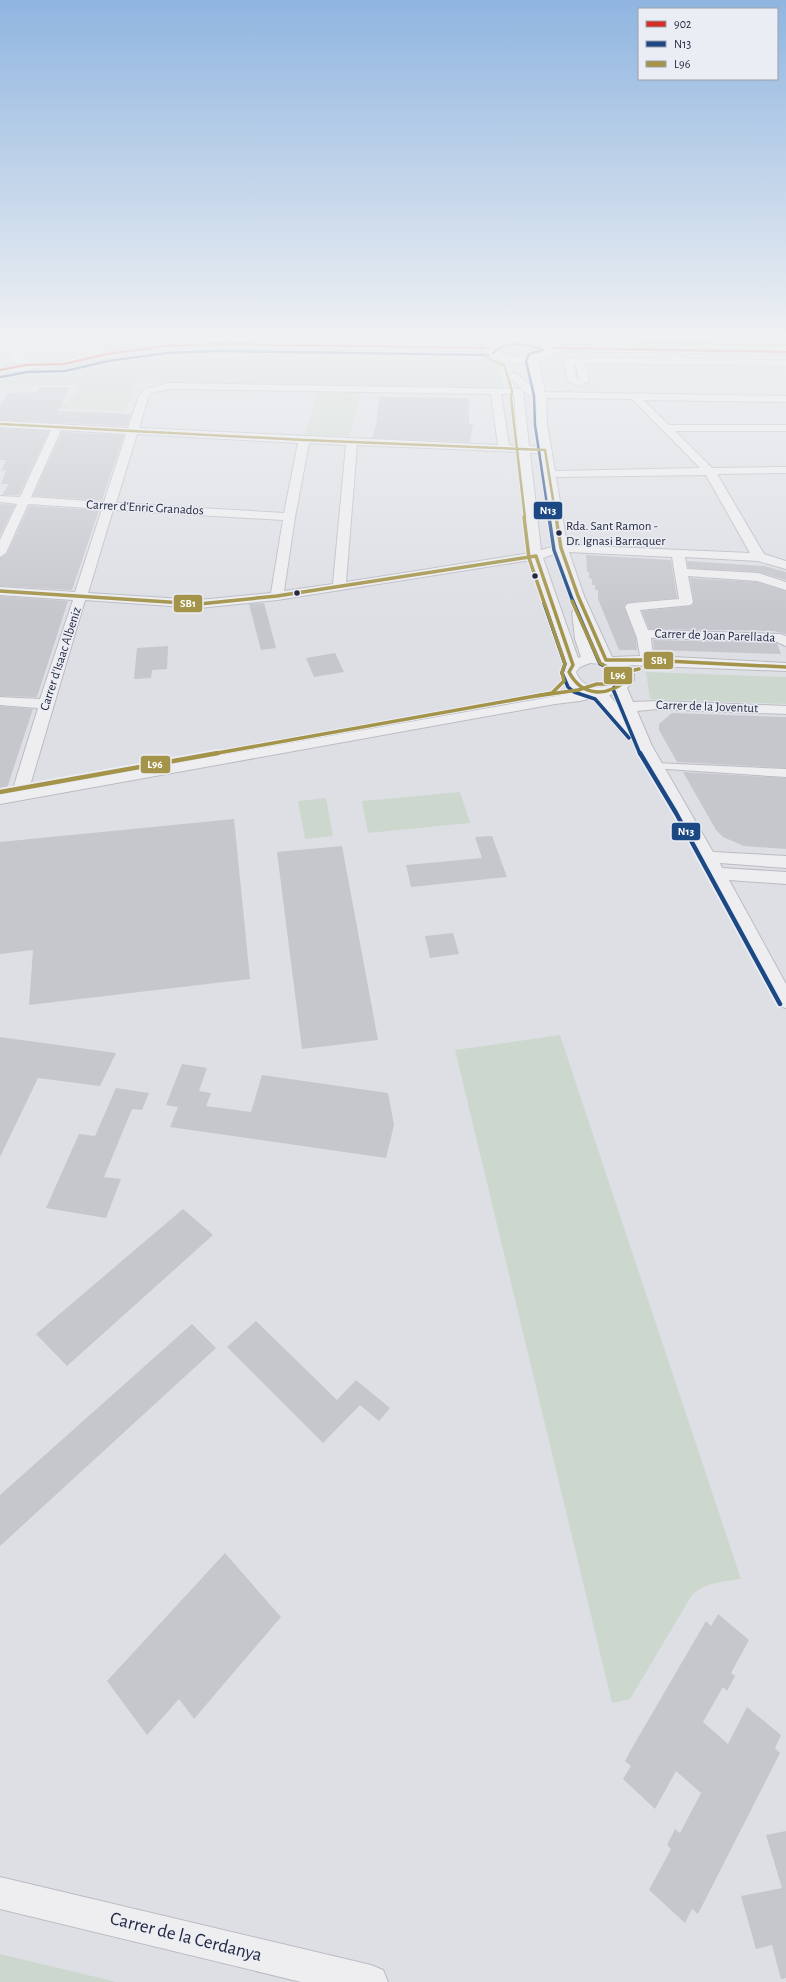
<svg xmlns="http://www.w3.org/2000/svg" width="786" height="1982" font-family="'Alegreya Sans',sans-serif">
<rect width="100%" height="100%" fill="#dedfe5"/>
<!-- green -->
<g fill="#ccd8ce">
<path d="M47 337H81L93 342 95 346 93 350C75 359 35 371 20 352 23 341 37 339 47 337Z"/>
<path d="M516 340C525 340 539 340 544 350 537 361 505 359 497 349L501 344Z"/>
<path d="M107 343 165 344 103 352Z"/>
<path d="M177 347 484 353 499 362 503 388 137 382 130 394 133 395 124 411 57 408H0V403H68L80 385H0V373L38 366H71L96 358Z"/>
<path d="M318 391 361 392 350 436 305 435Z"/>
<path d="M646 672 786 677V704L650 699Z"/>
<path d="M460 792 470 823 368 833 362 801Z"/>
<path d="M326 798 333 836 305 839 298 801Z"/>
<path d="M560 1035 741 1579C722 1582 706 1582 692 1595L630 1699 612 1703 455 1050Z"/>
<path d="M0 1954 117 1982H0Z"/>
</g>
<!-- building -->
<g fill="#c5c7cd">
<path d="M40 387H70L58 411 131 414 127 426 0 420V405L7 393 37 392Z"/>
<path d="M379 397 469 398V424H473L470 442 372 438 376 425Z"/>
<path d="M0 428 49 431 19 495H2L9 484H1L6 470 1 471 6 460H0Z"/>
<path d="M62 432 124 435 102 500 33 496Z"/>
<path d="M0 504 15 505 0 536Z"/>
<path d="M29 506 99 510 72 590 0 586V558L7 554Z"/>
<path d="M586 555 671 560 677 598 632 602 627 603 624 606 636 638 637 650H619L598 599V590H595V585H592V579L589 578V572H587Z"/>
<path d="M687 561 765 566 786 572V580L758 572 688 568Z"/>
<path d="M690 578 757 582 786 591V634L774 631 649 629 642 611 692 606 694 602Z"/>
<path d="M0 596 68 601 37 697 0 696Z"/>
<path d="M264 603 276 648 261 650 249 604Z"/>
<path d="M653 640 777 643 781 654 654 650Z"/>
<path d="M168 646 167 669 152 670 151 678 134 679 137 648Z"/>
<path d="M335 653 344 672 314 677 306 658Z"/>
<path d="M0 706 33 709 6 791 0 792Z"/>
<path d="M672 713 786 717V768L677 762 659 730V724Z"/>
<path d="M683 772 786 778V849L744 846 723 837 716 830Z"/>
<path d="M234 819 250 979 29 1005 33 950 0 954V842Z"/>
<path d="M492 836 507 877 411 887 406 865 482 858 475 837Z"/>
<path d="M342 846 378 1040 302 1049 277 852Z"/>
<path d="M453 933 459 954 430 958 425 936Z"/>
<path d="M0 1037 116 1053 100 1086 38 1078 0 1157Z"/>
<path d="M182 1064 207 1068 199 1091 211 1093 206 1106 251 1112 262 1075 388 1093 394 1125 386 1158 170 1127 178 1107 166 1105Z"/>
<path d="M116 1088 149 1093 142 1110 132 1109 104 1177 121 1179 106 1218 46 1208 79 1134 95 1136Z"/>
<path d="M183 1209 213 1235 67 1366 36 1334Z"/>
<path d="M256 1321 337 1400 356 1380 390 1408 379 1421 360 1405 323 1443 227 1347Z"/>
<path d="M192 1324 216 1348 0 1546V1495Z"/>
<path d="M225 1553 281 1617 194 1719 179 1699 147 1735 107 1681Z"/>
<path d="M718 1614 749 1640 731 1673 735 1676 727 1691 723 1687 703 1722 728 1744 747 1707 781 1735 775 1748 780 1753 698 1914 692 1909 685 1923 649 1890 671 1849 667 1845 675 1829 680 1833 701 1793 676 1771 655 1809 623 1779 631 1766 625 1761 636 1741 706 1621 711 1626Z"/>
<path d="M786 1831V1978L781 1979 772 1945 756 1949 741 1896 782 1888 766 1835Z"/>
</g>
<g fill="none" stroke-linecap="round" stroke-linejoin="round">
<defs>
<path id="pedestrian" d="M656 763 786 769V777L652 768 650 766Z"/>
<g id="minor">
<path d="M186 337 471 339 502 337 504 339 499 342 471 345 191 340Z"/>
<path d="M543 338 786 343V349L540 343 538 341Z"/>
<path d="M674 354 687 358 700 359 786 360V366L585 363 589 381 579 386 568 381 563 362 565 360 580 357 670 358 671 355ZM573 364H576L579 380 577 379Z"/>
<path d="M533 357 538 360 545 392 786 396V402L643 400 669 425H786V431H675L712 468 786 467V473L717 474 764 554 786 561V569L758 561 685 557 687 569 758 573 786 582V590L757 581 688 576 693 602 691 605 640 610 648 630 780 634 786 636V646L777 642 651 638 653 656 786 663V671L627 665 634 674V680L627 688 633 702 658 701 786 706V714L658 709 637 711 652 746 713 852 786 856V868L720 863 722 868 786 872V884L729 880 786 984V1008L779 1006 674 810 634 739 630 738 595 697 580 701 555 704 0 804V794L12 792 38 708 0 705V697L40 699 73 600 0 595V587L75 592 102 509 28 504 6 553 0 557V540L17 504 0 502V496L20 497 51 430 0 427V421L128 428 138 398 145 389 169 383 522 389 509 376 514 373 517 374 535 390 528 360ZM169 389 491 394 498 445 139 428 148 398 151 393ZM523 390 528 395 536 397 537 424 540 447 529 446ZM501 394H514L518 446 509 445ZM546 398 632 399 700 468 555 471 547 424ZM61 430 126 434 104 502 31 497ZM137 434 298 443 284 513 116 503ZM309 443 346 445 333 584 284 591 295 517ZM357 445 519 452 530 553 346 582ZM530 453H541L555 546 541 550ZM706 475 750 553 567 545 556 477ZM113 510 283 520 271 593 199 600 88 593ZM569 552 672 557 679 599 632 603 627 604 625 607 637 638 640 656 612 657 584 596ZM557 553 577 609 572 612 575 639 581 657 578 658 543 558ZM531 560 566 666 562 672C565 682 570 688 579 692L29 789 85 600 199 608 277 600ZM588 635 597 655H595ZM590 663C602 664 619 665 620 679 607 692 582 690 576 672L580 667ZM615 694 622 710 609 695Z"/>
<path d="M0 1877 371 1965 383 1970 388 1982H301L0 1909Z"/>
</g>
<g id="tertiary">
<path d="M25 337H39L22 346 17 352C29 368 64 363 80 356 87 354 93 349 100 347L105 350 104 352 131 348 136 351 131 354 88 361 68 366 36 368 0 373V367L19 364 13 361 7 352 14 342Z"/>
<path d="M101 337 238 342 485 345 496 337H539L555 345 786 349V355L557 351C546 369 497 366 485 351L238 348 98 343 93 340 94 338ZM519 340C528 341 543 342 546 350 532 358 505 362 494 348L503 341Z"/>
</g>
</defs>
<!-- pedestrian casing -->
<use href="#pedestrian" stroke="#bbbcc2" stroke-width="2"/>
<!-- minor casing -->
<use href="#minor" stroke="#bbbcc2" stroke-width="2"/>
<!-- tertiary casing -->
<use href="#tertiary" stroke="#bbbcc2" stroke-width="2"/>
<!-- pedestrian -->
<use href="#pedestrian" fill="#eeeef1" fill-rule="evenodd"/>
<!-- minor -->
<use href="#minor" fill="#eeeef1" fill-rule="evenodd"/>
<!-- tertiary -->
<use href="#tertiary" fill="#eeeef1" fill-rule="evenodd"/>
<defs>
<g id="bus-1">
<path d="M552 348 786 352"/>
<path d="M0 370 26 365 64 364 107 354 166 346 215 344 488 348"/>
</g>
<g id="bus-2-far2">
<path d="M493 353C508 340 526 343 543 350L529 354 526 361 534 396 535 425 549 518"/>
<path d="M1 377 27 372 65 371 108 361 167 353 215 351 488 355"/>
</g>
<g id="bus-2-far1">
<path d="M549 517 554 550 572 599 600 664 617 672 621 677 613 689 640 754"/>
<path d="M544 603 565 664 562 673 568 687 574 692 595 699 629 738"/>
</g>
<path id="bus-2" d="M640 753 676 813 780 1004"/>
<g id="bus-3-far2">
<path d="M489 337 482 345C482 358 493 361 504 365L512 391 511 398 525 518"/>
<path d="M552 341 786 345"/>
</g>
<g id="bus-3-far1">
<path d="M536 696 578 690 597 684H610L620 678 616 672 600 663 572 601"/>
<path d="M212 754 552 693 564 681 562 672 565 664 529 558 524 517"/>
</g>
<path id="bus-3" d="M0 792 218 753"/>
<path id="bus-4-far1" d="M0 424 304 440 545 450 556 518"/>
<g id="bus-4">
<path d="M556 517 561 548 578 596 606 660H647L786 667"/>
<path d="M0 591 199 604 277 596 536 556 573 665 569 672C582 697 607 697 627 680L626 672 639 669"/>
</g>
</defs>
<!-- bus-1 casing -->
<use href="#bus-1" stroke="#ebedf5" stroke-width="4"/>
<!-- bus-2-far2 casing -->
<use href="#bus-2-far2" stroke="#ebedf5" stroke-width="4"/>
<!-- bus-2-far1 casing -->
<use href="#bus-2-far1" stroke="#ebedf5" stroke-width="5.5"/>
<!-- bus-2 casing -->
<use href="#bus-2" stroke="#ebedf5" stroke-width="8"/>
<!-- bus-3-far2 casing -->
<use href="#bus-3-far2" stroke="#ebedf5" stroke-width="4"/>
<!-- bus-3-far1 casing -->
<use href="#bus-3-far1" stroke="#ebedf5" stroke-width="5.5"/>
<!-- bus-3 casing -->
<use href="#bus-3" stroke="#ebedf5" stroke-width="8"/>
<!-- bus-4-far1 casing -->
<use href="#bus-4-far1" stroke="#ebedf5" stroke-width="4"/>
<!-- bus-4 casing -->
<use href="#bus-4" stroke="#ebedf5" stroke-width="5.5"/>
<!-- bus-1 -->
<use href="#bus-1" stroke="#d02e26" stroke-width="2.5"/>
<!-- bus-2-far2 -->
<use href="#bus-2-far2" stroke="#1c4883" stroke-width="2.5"/>
<!-- bus-2-far1 -->
<use href="#bus-2-far1" stroke="#1c4883" stroke-width="3.5"/>
<!-- bus-2 -->
<use href="#bus-2" stroke="#1c4883" stroke-width="4.5"/>
<!-- bus-3-far2 -->
<use href="#bus-3-far2" stroke="#a49449" stroke-width="2.5"/>
<!-- bus-3-far1 -->
<use href="#bus-3-far1" stroke="#a49449" stroke-width="3.5"/>
<!-- bus-3 -->
<use href="#bus-3" stroke="#a49449" stroke-width="4.5"/>
<!-- bus-4-far1 -->
<use href="#bus-4-far1" stroke="#a49449" stroke-width="2.5"/>
<!-- bus-4 -->
<use href="#bus-4" stroke="#a49449" stroke-width="3.5"/>
</g>
<!-- sky -->
<linearGradient id="sky" x2="0" y2="1"><stop stop-color="#8fb5e0"/><stop offset="0.55" stop-color="#f0f1f3"/><stop offset="1" stop-color="#f0f1f3" stop-opacity="0"/></linearGradient>
<rect width="786" height="614" fill="url(#sky)"/>
<!-- markers -->
<g fill="#24293f" stroke="#ebedf5" stroke-width="1.5">
<circle cx="559" cy="533" r="3.5"/>
<circle cx="535" cy="576" r="3.5"/>
<circle cx="297" cy="593" r="3.5"/>
</g>
<g text-anchor="middle" dominant-baseline="central" stroke-width="3" stroke-linejoin="round" paint-order="stroke">
<!-- far-street labels -->
<g font-size="13" fill="#24293f" stroke="#ebedf5">
<text transform="translate(145 508) rotate(3)">Carrer d'Enric Granados</text>
<text transform="translate(715 636) rotate(2)">Carrer de Joan Parellada</text>
<text transform="translate(61 659) rotate(-72)">Carrer d'Isaac Albeniz</text>
<text transform="translate(707 707) rotate(2)">Carrer de la Joventut</text>
</g>
<!-- far-bus labels -->
<g font-size="13" fill="#24293f" stroke="#ebedf5" text-anchor="start">
<text x="566" y="526">Rda. Sant Ramon -<tspan x="566" dy="15">Dr. Ignasi Barraquer</tspan></text>
</g>
<!-- near-street labels -->
<g font-size="19" fill="#24293f" stroke="#ebedf5">
<text transform="translate(186 1937) rotate(14)">Carrer de la Cerdanya</text>
</g>
</g>
<g stroke="#ebedf5" stroke-width="1.5">
<rect x="533" y="501" width="30" height="19" rx="4" fill="#1c4883"/>
<rect x="173" y="594" width="30" height="19" rx="4" fill="#a49449"/>
<rect x="643" y="651" width="31" height="19" rx="4" fill="#a49449"/>
<rect x="603" y="666" width="30" height="19" rx="4" fill="#a49449"/>
<rect x="140" y="755" width="31" height="19" rx="4" fill="#a49449"/>
<rect x="671" y="822" width="30" height="19" rx="4" fill="#1c4883"/>
</g>
<g font-size="11" text-anchor="middle" font-weight="bold" fill="#fff">
<text x="548" y="514">N13</text>
<text x="188" y="607">SB1</text>
<text x="659" y="664">SB1</text>
<text x="618" y="679">L96</text>
<text x="155" y="768">L96</text>
<text x="686" y="835">N13</text>
</g>
<!-- legend -->
<rect x="638" y="8" width="140" height="72" fill="#ebedf5" stroke="#9b9fac"/>
<rect x="646" y="21" width="20" height="6" fill="#d02e26" stroke="#9b9fac"/>
<text x="674" y="28" font-size="12" fill="#24293f">902</text>
<rect x="646" y="41" width="20" height="6" fill="#1c4883" stroke="#9b9fac"/>
<text x="674" y="48" font-size="12" fill="#24293f">N13</text>
<rect x="646" y="61" width="20" height="6" fill="#a49449" stroke="#9b9fac"/>
<text x="674" y="68" font-size="12" fill="#24293f">L96</text>
</svg>
